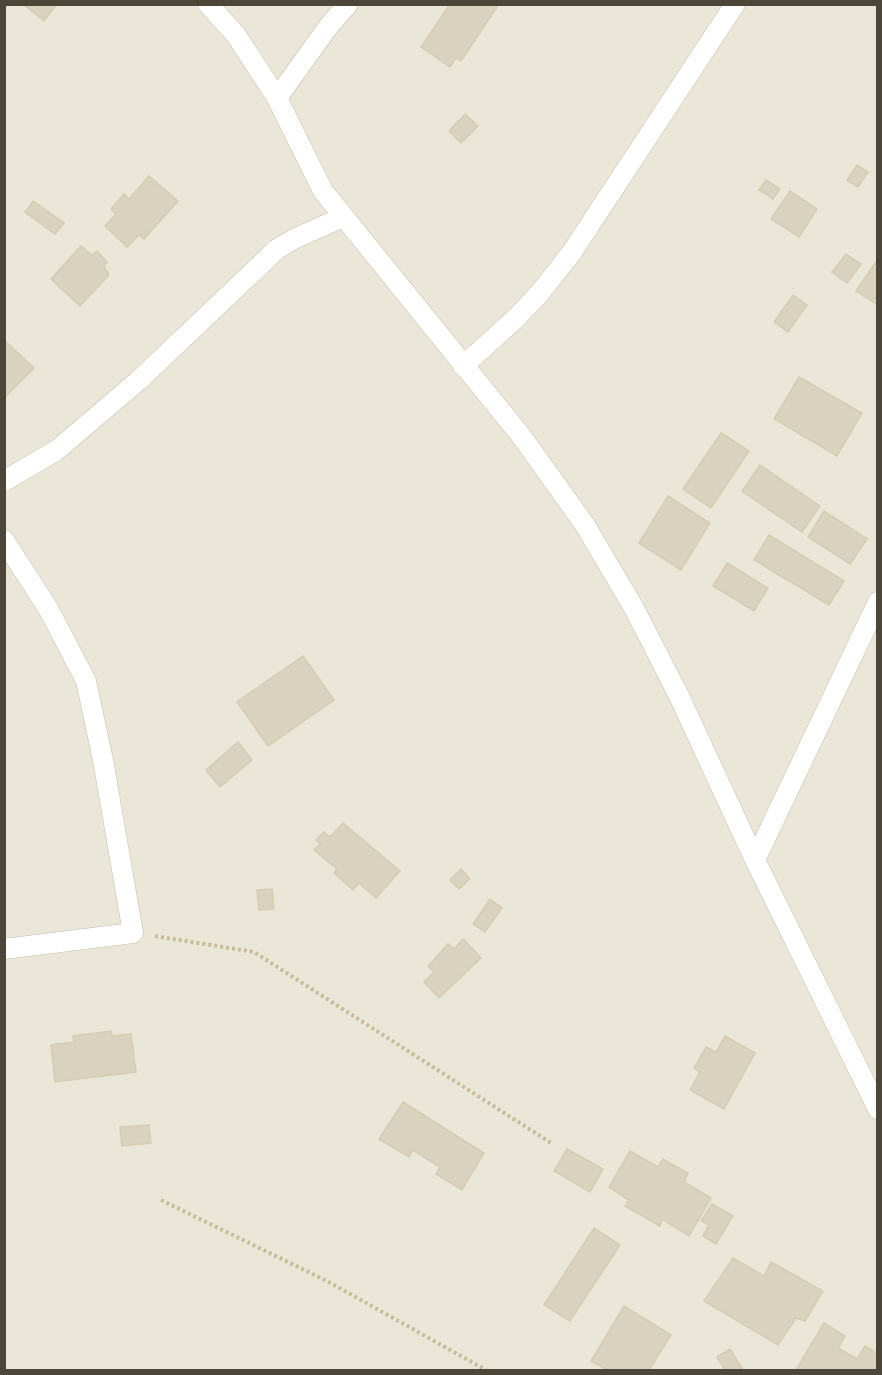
<svg xmlns="http://www.w3.org/2000/svg" width="882" height="1375" font-family="'Sofia Sans Condensed',sans-serif">
<rect width="100%" height="100%" fill="#f6f4ea"/>
<!-- residential -->
<rect fill="#ebe7d8" x="5" y="5" width="872" height="1365"/>
<!-- building -->
<g fill="#d9d2be" stroke="#d5ccb1" stroke-width="1.5">
<path d="M23 4H57L44 21Z"/>
<path d="M450 4H499L461 61 456 58 450 67 421 47Z"/>
<path d="M465 114 478 126 461 143 449 131Z"/>
<path d="M857 165 868 172 858 187 847 180Z"/>
<path d="M149 176 178 201 144 239 139 235 127 247 105 226 116 214 111 209 124 194 129 199Z"/>
<path d="M766 180 780 189 773 199 759 190Z"/>
<path d="M790 191 817 209 799 237 771 219Z"/>
<path d="M33 201 64 223 55 234 25 212Z"/>
<path d="M81 246 92 255 97 251 107 262 104 266 109 275 80 306 51 279Z"/>
<path d="M846 254 861 264 847 283 832 272Z"/>
<path d="M878 259V305L856 291Z"/>
<path d="M793 295 807 305 788 332 774 322Z"/>
<path d="M4 340 34 368 4 398Z"/>
<path d="M799 377 862 413 837 456 774 419Z"/>
<path d="M721 433 749 451 711 508 683 489Z"/>
<path d="M760 465 820 506 802 532 742 491Z"/>
<path d="M668 496 710 523 681 570 639 543Z"/>
<path d="M824 511 867 539 850 564 808 537Z"/>
<path d="M769 535 844 581 829 605 754 560Z"/>
<path d="M727 563 768 588 754 611 713 586Z"/>
<path d="M303 656 334 700 268 746 237 702Z"/>
<path d="M238 742 252 760 220 787 206 770Z"/>
<path d="M343 823 400 871 376 898 359 883 353 890 334 873 337 869 314 850 321 843 316 840 324 832 330 837Z"/>
<path d="M461 869 470 879 459 889 450 880Z"/>
<path d="M272 889 274 909 259 910 257 890Z"/>
<path d="M490 899 502 908 485 932 473 924Z"/>
<path d="M463 939 481 958 439 998 424 982 434 972 428 966 448 944 454 949Z"/>
<path d="M111 1031 112 1036 131 1034 136 1072 55 1082 51 1045 74 1042 73 1036Z"/>
<path d="M725 1036 755 1053 724 1109 690 1090 700 1072 694 1068 706 1047 716 1052Z"/>
<path d="M403 1102 484 1153 462 1190 436 1174 440 1167 413 1150 409 1157 379 1139Z"/>
<path d="M149 1125 151 1143 122 1146 120 1127Z"/>
<path d="M567 1149 603 1169 590 1192 554 1171Z"/>
<path d="M630 1151 658 1167 663 1159 688 1173 684 1182 711 1198 689 1236 662 1219 660 1226 625 1206 629 1200 609 1187Z"/>
<path d="M712 1204 733 1216 716 1244 703 1236 709 1225 701 1221Z"/>
<path d="M594 1228 620 1245 570 1321 544 1305Z"/>
<path d="M733 1258 764 1276 771 1262 823 1291 805 1321 796 1318 778 1345 704 1301Z"/>
<path d="M624 1306 671 1335 649 1370H607L591 1361Z"/>
<path d="M824 1323 845 1336 838 1348 857 1359 865 1346 878 1354V1370H796Z"/>
<path d="M730 1349 743 1370H725L717 1357Z"/>
</g>
<g fill="none" stroke-linecap="round" stroke-linejoin="round">
<defs>
<g id="minor">
<path d="M208 4 236 35 277 98 323 191 522 437 585 525 635 610 679 696 755 860 878 1109"/>
<path d="M277 98 328 27 348 4"/>
<path d="M463 366 513 321 539 294 572 252 735 4"/>
<path d="M4 481 57 450 138 381 277 249 294 239 343 217"/>
<path d="M4 540 49 610 86 681 103 760 133 933 4 949"/>
<path d="M755 860 878 602"/>
</g>
</defs>
<!-- minor casing -->
<use href="#minor" stroke="#c3beac" stroke-width="21"/>
<!-- path -->
<g stroke="#c6bd9b" stroke-width="4" stroke-dasharray="3 3" stroke-linecap="butt">
<path d="M155 936 254 952 551 1143"/>
<path d="M161 1200 327 1281 486 1370"/>
</g>
<!-- minor -->
<use href="#minor" stroke="#fff" stroke-width="20"/>
</g>
<!-- border -->
<rect width="882" height="1375" fill="none" stroke="#4b4637" stroke-width="12"/>
</svg>
